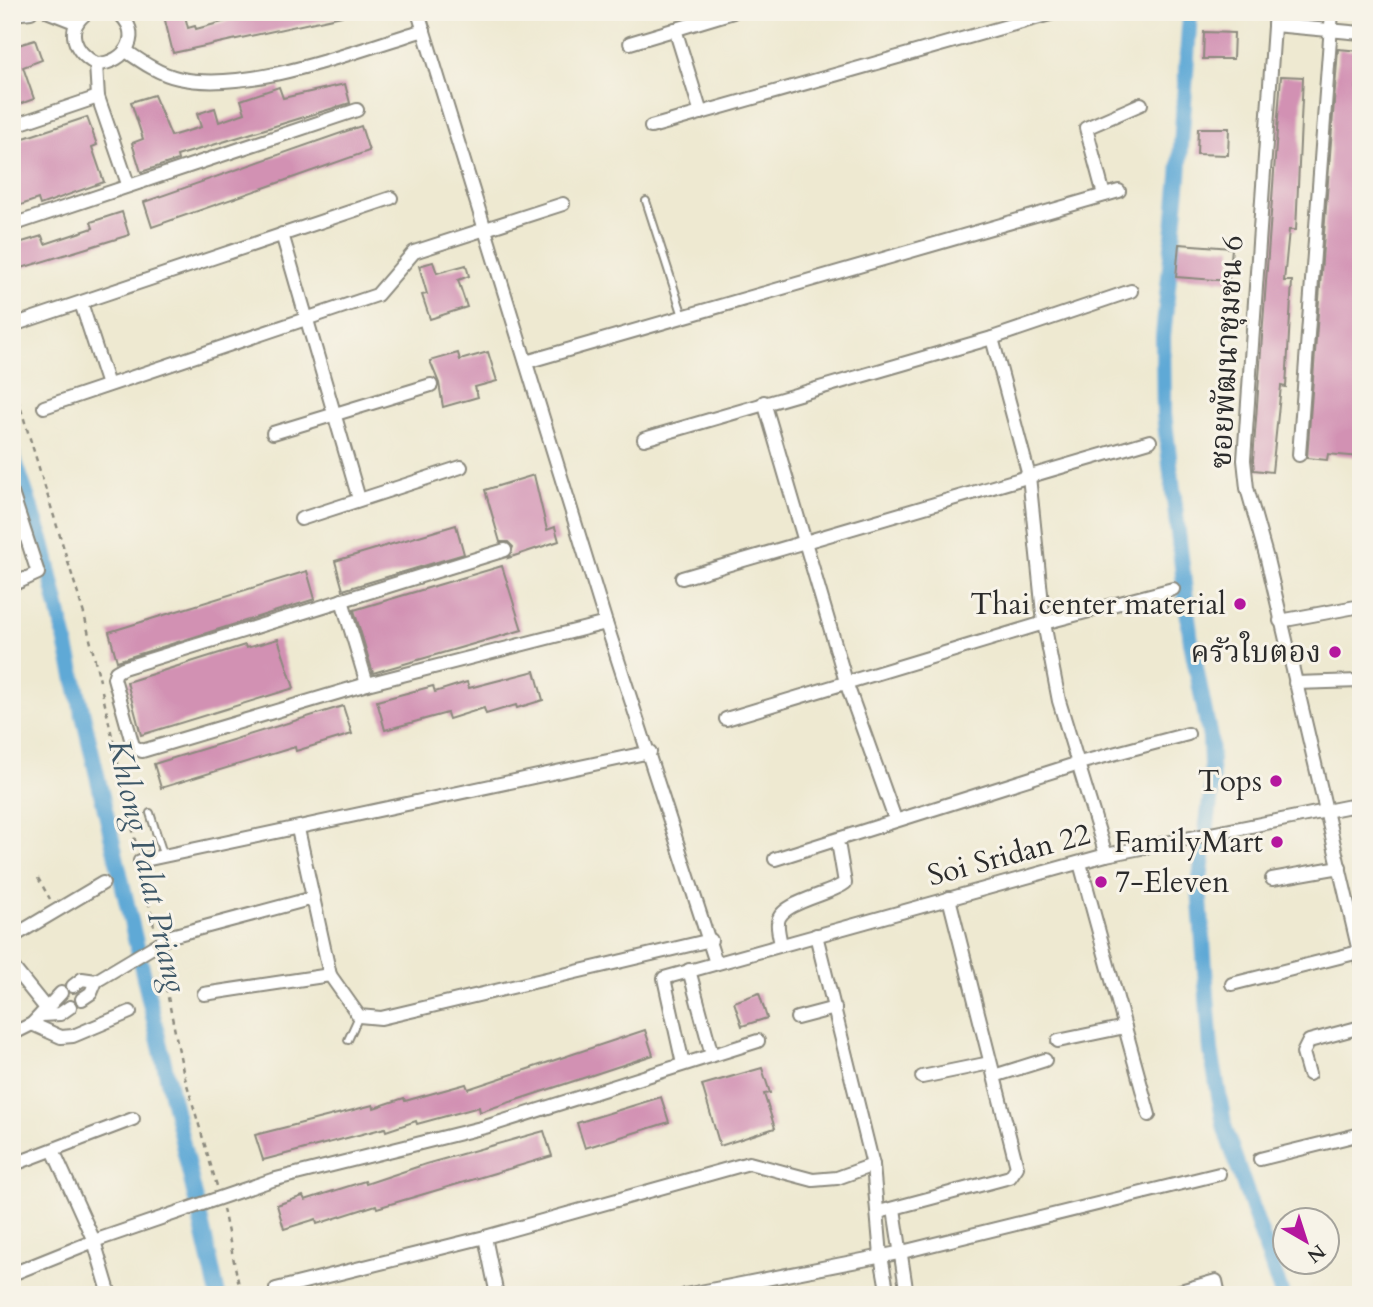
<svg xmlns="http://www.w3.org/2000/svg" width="1373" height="1307" font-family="Cardo,'Noto Serif Thai',serif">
<rect width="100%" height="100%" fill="#f7f3e8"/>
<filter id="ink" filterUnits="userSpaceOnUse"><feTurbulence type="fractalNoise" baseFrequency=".0143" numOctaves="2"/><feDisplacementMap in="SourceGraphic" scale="14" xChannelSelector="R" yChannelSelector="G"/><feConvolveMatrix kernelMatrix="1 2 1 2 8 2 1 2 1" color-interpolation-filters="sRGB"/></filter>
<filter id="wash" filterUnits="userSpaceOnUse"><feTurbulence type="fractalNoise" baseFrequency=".00686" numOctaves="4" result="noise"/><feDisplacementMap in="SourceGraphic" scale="28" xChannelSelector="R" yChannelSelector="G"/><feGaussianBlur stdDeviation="1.57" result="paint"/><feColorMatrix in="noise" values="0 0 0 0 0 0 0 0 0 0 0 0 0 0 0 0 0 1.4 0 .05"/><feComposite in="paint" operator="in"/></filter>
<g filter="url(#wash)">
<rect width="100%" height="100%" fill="#eee9d1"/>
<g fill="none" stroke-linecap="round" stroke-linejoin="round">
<!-- canal -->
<g stroke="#5ea9d6" stroke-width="16">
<path d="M1190 12 1179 177 1163 337 1164 414 1191 642 1210 738 1212 786 1199 887 1211 1051 1225 1129 1282 1295"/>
<path d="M12 453 43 543 218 1295"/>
</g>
</g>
<g id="blocks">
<!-- building -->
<g fill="#d291b3">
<path d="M163 12H184L188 28 195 26 196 29 260 12H342V16L173 53Z"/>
<path d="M1204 32 1234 33 1233 59H1203Z"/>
<path d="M35 40 42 60 23 67 34 99 12 107V42L15 46Z"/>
<path d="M1338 49 1360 51 1356 93 1361 99V457L1328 454 1327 460 1307 458Z"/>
<path d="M1281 76 1303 77 1296 230H1289L1284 281H1292L1286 387 1281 386 1272 472 1254 470 1253 460Z"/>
<path d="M345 84 350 103 177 156 178 160 141 172 132 143 143 139 131 102 154 95 171 136 201 127 197 114 215 108 219 122 245 113 241 100 279 87 283 98Z"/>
<path d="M87 117 97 145 92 147 104 182 40 205 38 199 12 208V142Z"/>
<path d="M361 126 369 151 152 227 144 202Z"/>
<path d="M1198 128H1229L1228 155 1197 154Z"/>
<path d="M122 212 129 235 12 271V245L42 236 45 244 93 228 91 222Z"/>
<path d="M1179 244 1232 248 1229 281 1176 277Z"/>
<path d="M433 262 437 273 466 265 469 276 458 280 467 307 430 319 422 295 427 294 419 266Z"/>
<path d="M488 352 497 381 475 387 478 397 443 407 439 383 430 361 458 353 460 360Z"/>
<path d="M534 475 547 530 555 527 559 541 508 558 513 547 508 542H500L485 490Z"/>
<path d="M456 525 464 554 343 590 335 561Z"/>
<path d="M502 566 522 630 373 673 354 610Z"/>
<path d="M307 571 315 599 117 661 109 632Z"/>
<path d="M278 639 294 688 141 735 127 682 245 645 246 648Z"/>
<path d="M535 671 543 700 517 708 516 705 486 714 484 708 449 719 447 713 385 730 377 701 433 686 435 692 467 682 469 688Z"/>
<path d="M343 706 352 734 296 751 295 747 161 788 154 764Z"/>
<path d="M759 993 767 1018 742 1026 734 1002Z"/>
<path d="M645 1030 653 1055 480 1112 479 1107 417 1124 416 1121 386 1131 385 1128 263 1160 255 1135 373 1105 374 1108 404 1098 405 1101 466 1084 468 1089Z"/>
<path d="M762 1068 770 1093 764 1094 775 1128 720 1146 702 1085Z"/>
<path d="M661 1097 669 1122 585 1148 577 1123Z"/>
<path d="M544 1131 552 1156 377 1208 376 1205 317 1224 316 1219 284 1229 277 1205 303 1196 305 1200 365 1181 366 1184 426 1164Z"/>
</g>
</g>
</g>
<g filter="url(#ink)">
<use href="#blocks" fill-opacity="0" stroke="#8c8a7e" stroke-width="2"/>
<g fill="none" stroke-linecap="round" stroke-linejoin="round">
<defs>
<g id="lane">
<path d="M646 201 683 316"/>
<path d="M150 813 164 857"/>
<path d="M348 1040 359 1016"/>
</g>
<g id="street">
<path d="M49 12 77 23"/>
<path d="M88 12C63 29 75 52 96 64 127 64 144 32 117 12"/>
<path d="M418 12 606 623 716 963"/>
<path d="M1275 12 1244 460 1247 488 1267 559 1361 960"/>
<path d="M12 14 31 12"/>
<path d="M1274 25 1361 33"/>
<path d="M675 29 701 113"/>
<path d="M630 43 733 12"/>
<path d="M126 51C142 62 159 74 178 78 248 94 355 51 424 30"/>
<path d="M96 64 98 97 128 184"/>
<path d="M12 126 98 97"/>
<path d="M651 127 1057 12"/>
<path d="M1104 195 1086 128 1141 104"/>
<path d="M12 225 357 110"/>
<path d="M282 234 359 499"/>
<path d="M81 303 108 385"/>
<path d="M16 324 391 198"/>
<path d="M992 338 1029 476 1044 623 1059 701 1106 855"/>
<path d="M526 362 1119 191"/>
<path d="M764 402 847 685 895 819"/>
<path d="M44 407 377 295 414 252 563 204"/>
<path d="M273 433 431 385"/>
<path d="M644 439 992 338 1131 291"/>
<path d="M1299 455 1332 12"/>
<path d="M12 493 38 573 12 585"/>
<path d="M301 519 461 467"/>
<path d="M505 550 123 668 116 672 114 678 133 746 142 751 367 684 606 623"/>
<path d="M682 578 1150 441"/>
<path d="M342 600 367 684"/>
<path d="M1280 621 1361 606"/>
<path d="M1295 683 1360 681"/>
<path d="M726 719 1044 623 1173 589"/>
<path d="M298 829 330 975"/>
<path d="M775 859 1079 763 1188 734"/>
<path d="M140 861 650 752"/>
<path d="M1080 863 1149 1115"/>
<path d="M1272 879 1340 867"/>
<path d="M816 935 873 1165 881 1256 888 1295"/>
<path d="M12 937 103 883"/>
<path d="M781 945C780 938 777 929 778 922 780 902 830 895 845 883L839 848"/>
<path d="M12 966 49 1012"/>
<path d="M689 970 712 1055"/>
<path d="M1232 984 1359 952"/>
<path d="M73 986 82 979 96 981"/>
<path d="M204 994 330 975 359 1016 381 1018 711 940"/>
<path d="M82 999 91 993 96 981 171 936 313 898"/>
<path d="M41 1015 60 1014 70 1007"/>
<path d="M797 1018 835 1008"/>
<path d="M32 1024 61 1037 73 1036 130 1012"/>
<path d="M12 1034 32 1024 61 993"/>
<path d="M1058 1041 1125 1027"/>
<path d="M683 1064 664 978 1106 855 1361 804"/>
<path d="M1309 1074 1303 1053 1309 1041 1361 1027"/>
<path d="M994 1076 1045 1060"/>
<path d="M922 1077 990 1063"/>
<path d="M53 1150 94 1241 110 1295"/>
<path d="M1260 1159 1361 1134"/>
<path d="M12 1165 133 1119"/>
<path d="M894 1209 907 1295"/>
<path d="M879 1212 1010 1177 1017 1167 949 898"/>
<path d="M485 1237 497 1295"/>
<path d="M12 1274 94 1241 272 1180 485 1127 758 1041"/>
<path d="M276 1289 485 1237 749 1163 813 1180 837 1178 873 1165"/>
<path d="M685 1295 898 1253 1219 1174"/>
<path d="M1166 1295 1216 1281 1219 1295"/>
</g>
</defs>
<!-- lane casing -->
<use href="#lane" stroke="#8c8a7e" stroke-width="10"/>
<!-- street casing -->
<use href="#street" stroke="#8c8a7e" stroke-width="16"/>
<!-- path -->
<g stroke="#8c8a7e" stroke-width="2.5" stroke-dasharray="5 5" stroke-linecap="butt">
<path d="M12 380 84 614 100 681"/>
<path d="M102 691 137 849"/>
<path d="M142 872 155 931"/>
<path d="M38 878 50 899"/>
<path d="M160 958 183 1071 217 1186"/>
<path d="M223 1209 241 1295"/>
</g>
<!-- lane -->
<use href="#lane" stroke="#fff" stroke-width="6"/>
<!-- street -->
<use href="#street" stroke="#fff" stroke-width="12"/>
</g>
</g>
<!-- markers -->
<g fill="#b5179e" stroke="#f7f3e8" stroke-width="2.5">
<circle cx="1240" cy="604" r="7"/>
<circle cx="1335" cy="652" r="7"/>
<circle cx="1276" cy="781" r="7"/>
<circle cx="1277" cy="842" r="7"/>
<circle cx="1101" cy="882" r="7"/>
</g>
<g text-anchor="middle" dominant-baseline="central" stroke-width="6" stroke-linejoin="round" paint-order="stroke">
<!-- street labels -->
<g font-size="30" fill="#2b2b2b" stroke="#f7f3e8">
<text transform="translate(1227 352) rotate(-87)">ซอยพัฒนาชุมชน 6</text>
<text transform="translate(1009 855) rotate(-15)">Soi Sridan 22</text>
</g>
<!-- poi labels -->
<g font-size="30" fill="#2b2b2b" stroke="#f7f3e8" text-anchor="end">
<text x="1226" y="604">Thai center material</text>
<text x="1321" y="652">ครัวใบตอง</text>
<text x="1262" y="781">Tops</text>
<text x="1263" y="842">FamilyMart</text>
<text x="1115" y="882" text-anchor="start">7-Eleven</text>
</g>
<!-- water labels -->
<g font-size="32" font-style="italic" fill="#3d5767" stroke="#f7f3e8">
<text transform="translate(147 866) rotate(77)">Khlong Palat Priang</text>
</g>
</g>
<!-- margin -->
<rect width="1373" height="1307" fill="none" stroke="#f7f3e8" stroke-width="42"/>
<!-- north arrow -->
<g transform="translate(1306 1241) rotate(141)"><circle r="33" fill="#f7f3e8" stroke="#a5a39c" stroke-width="2"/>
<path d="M0-5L12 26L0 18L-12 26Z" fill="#b5179e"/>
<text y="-10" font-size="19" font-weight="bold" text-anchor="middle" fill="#2b2b2b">N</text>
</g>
</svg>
